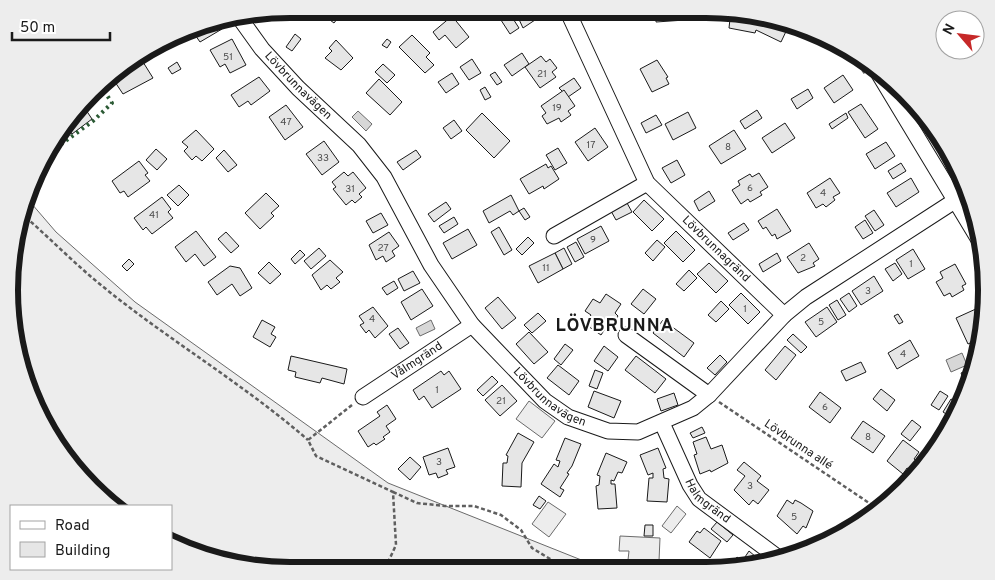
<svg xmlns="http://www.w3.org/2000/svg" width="995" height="580" font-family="Overpass,sans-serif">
<rect width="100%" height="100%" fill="#fff"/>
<!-- built -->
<g fill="#ededed" stroke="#6a6a6a">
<path d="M25 196 56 232 135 302 388 483 609 571H271L199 556 171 542V506H115L67 461 24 381 9 290Z"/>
<path d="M529 401 555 421 542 438 516 419Z"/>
<path d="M548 502 566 514 549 537 532 524Z"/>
<path d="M677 506 686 514 671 533 662 526Z"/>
<path d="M620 536 660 538 659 561 628 560 629 551H619Z"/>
</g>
<!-- water -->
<g fill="#d7d7d7" stroke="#6a6a6a">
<path d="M358 111 372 124 366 131 352 117Z"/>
<path d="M431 320 435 329 420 336 416 328Z"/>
<path d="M962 353 967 365 951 372 946 360Z"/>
</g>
<!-- building -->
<g fill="#e6e6e6" stroke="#1a1a1a">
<path d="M315 9H343L344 10 334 23Z"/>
<path d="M474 9H493L480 18Z"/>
<path d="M525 9H536L539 13 532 17 535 20 523 28 517 15Z"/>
<path d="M649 9H685V20L656 22V16L650 17Z"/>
<path d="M719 9H724L790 23 781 42 756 30 755 33 729 28 730 19 717 13Z"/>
<path d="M508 11 519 28 510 34 499 17Z"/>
<path d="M452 16 469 37 456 48 445 35 439 40 433 32Z"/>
<path d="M217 21 222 29 200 42 191 29 200 24Z"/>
<path d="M295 34 301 39 292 51 286 47Z"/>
<path d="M412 35 430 53 426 57 434 65 425 73 399 47Z"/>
<path d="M232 39 246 65 230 73 225 64 220 67 210 50Z"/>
<path d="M387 39 391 42 387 48 382 45Z"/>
<path d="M336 40 353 58 341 70 325 58 332 51 329 48Z"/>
<path d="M522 53 529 64 512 76 504 65Z"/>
<path d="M541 56 546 62 550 59 557 68 552 72 556 77 540 88 525 67Z"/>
<path d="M472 59 481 73 469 80 460 67Z"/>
<path d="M657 60 668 77 666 78 669 84 652 92 640 69Z"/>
<path d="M143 62 153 78 123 94 115 82 125 76 123 74Z"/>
<path d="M177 62 181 69 172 74 168 68Z"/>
<path d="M383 64 395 75 387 83 375 72Z"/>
<path d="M495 72 502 82 497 85 490 75Z"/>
<path d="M452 73 459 84 446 93 438 82Z"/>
<path d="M843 75 853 90 834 103 824 88Z"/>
<path d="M259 77 270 91 251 105 248 101 239 107 231 95Z"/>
<path d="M574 78 581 88 568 97 559 88Z"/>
<path d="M379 79 402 102 390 115 366 93Z"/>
<path d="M485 87 491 97 485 100 480 90Z"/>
<path d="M808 89 813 98 797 109 791 99Z"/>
<path d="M564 90 575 106 568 111 571 115 561 122 559 118 547 124 542 116 546 113 541 106Z"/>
<path d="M92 95 95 98 83 110 80 108Z"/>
<path d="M861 104 878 129 865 138 848 112Z"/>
<path d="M286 105 303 127 285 140 269 117Z"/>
<path d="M86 110 92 119 72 134 66 125Z"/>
<path d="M757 110 762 118 745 129 740 121Z"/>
<path d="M688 112 696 128 673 140 665 124Z"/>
<path d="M482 113 510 141 494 158 466 130Z"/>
<path d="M846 113 848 118 832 129 829 124Z"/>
<path d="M656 115 662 125 646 133 641 123Z"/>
<path d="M454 120 462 131 451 139 443 128Z"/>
<path d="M785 123 795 138 772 153 762 138Z"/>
<path d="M595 128 608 147 588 161 575 142Z"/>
<path d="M196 130 214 149 202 161 196 156 192 160 184 151 188 147 182 142Z"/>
<path d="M734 130 746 149 721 164 709 146Z"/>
<path d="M324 141 339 162 322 175 306 154Z"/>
<path d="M886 142 895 156 875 169 866 154Z"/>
<path d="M558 148 567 163 555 170 546 155Z"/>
<path d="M156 149 167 159 157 170 146 160Z"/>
<path d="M224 150 237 165 228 172 216 158Z"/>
<path d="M416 150 421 157 403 170 397 162Z"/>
<path d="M677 160 685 175 671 183 662 168Z"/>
<path d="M139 161 148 173 145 175 150 181 128 197 124 191 120 193 112 181Z"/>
<path d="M901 163 906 171 893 179 888 171Z"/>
<path d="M546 164 548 168 551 166 559 179 544 189 543 186 529 194 520 179Z"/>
<path d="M344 172 348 176 353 172 366 188 359 194 362 197 355 203 352 200 346 205 333 189 336 187 332 182Z"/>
<path d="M759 173 768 187 760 192 762 195 750 202 748 199 741 204 732 190 740 185 738 181 750 174 752 177Z"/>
<path d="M830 178 840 193 833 197 835 200 826 207 823 204 816 208 807 193Z"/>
<path d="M911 178 919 192 896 207 887 193Z"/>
<path d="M179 185 189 195 178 206 167 195Z"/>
<path d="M709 191 715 201 699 211 694 201Z"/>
<path d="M266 193 279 206 271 213 274 216 260 229 245 213Z"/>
<path d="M511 195 519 211 513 215 510 211 489 223 483 211Z"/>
<path d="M162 197 171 209 168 212 173 218 152 234 146 227 143 230 134 218Z"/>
<path d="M644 200 664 219 652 231 633 212Z"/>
<path d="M446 202 451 209 434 222 428 214Z"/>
<path d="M627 203 632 212 616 220 611 211Z"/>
<path d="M524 208 530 217 525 220 519 211Z"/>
<path d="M777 209 791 231 777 239 775 234 772 236 766 227 763 229 758 221Z"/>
<path d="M874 210 884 225 875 231 865 216Z"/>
<path d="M381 213 388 225 373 233 366 221Z"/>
<path d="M454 217 458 224 444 233 439 226Z"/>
<path d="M865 220 873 233 863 239 855 227Z"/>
<path d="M744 223 749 230 733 240 728 233Z"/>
<path d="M601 226 609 241 585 254 577 239Z"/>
<path d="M499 227 512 250 504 255 491 232Z"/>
<path d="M468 229 477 245 452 259 443 243Z"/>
<path d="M196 231 216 257 204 266 195 254 186 262 175 247Z"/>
<path d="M676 231 695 250 683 262 664 243Z"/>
<path d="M226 232 239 246 231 253 218 239Z"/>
<path d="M389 232 399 246 392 251 395 256 386 262 383 256 376 260 369 245Z"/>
<path d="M528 237 534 243 522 255 516 249Z"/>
<path d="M657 240 665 247 653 261 645 253Z"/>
<path d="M576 242 584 257 575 262 567 247Z"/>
<path d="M809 243 819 259 813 263 815 266 798 273 787 257Z"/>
<path d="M319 248 326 256 311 269 304 261Z"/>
<path d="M564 248 572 264 563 269 555 253Z"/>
<path d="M913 249 925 269 908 279 896 260Z"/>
<path d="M300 250 305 255 295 264 291 259Z"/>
<path d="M555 253 563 269 538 283 529 266Z"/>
<path d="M777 253 781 261 763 272 759 264Z"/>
<path d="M129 259 134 264 127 271 122 266Z"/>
<path d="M330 260 343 272 336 278 340 282 331 289 327 285 321 290 312 275Z"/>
<path d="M269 262 281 274 270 284 258 273Z"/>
<path d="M709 263 728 281 716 293 697 274Z"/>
<path d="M895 263 902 274 893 281 885 269Z"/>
<path d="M955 264 966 284 962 286 964 290 952 297 950 293 944 296 936 282 943 278 940 272Z"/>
<path d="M230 266 240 268 252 288 240 296 232 284 217 295 208 282Z"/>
<path d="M689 270 697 278 684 291 676 284Z"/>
<path d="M413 271 420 283 404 291 398 279Z"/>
<path d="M874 276 883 291 861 305 852 291Z"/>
<path d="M394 281 398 288 387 295 382 288Z"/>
<path d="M422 289 433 306 411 320 401 302Z"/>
<path d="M643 289 656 299 644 314 631 304Z"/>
<path d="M741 293 760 312 748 324 729 305Z"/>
<path d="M849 293 857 306 849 312 840 299Z"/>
<path d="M606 294 621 304 615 313 618 316 610 328 607 326 601 335 585 324 591 315 585 311 593 299 600 303Z"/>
<path d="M498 297 516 318 502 329 485 308Z"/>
<path d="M837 300 846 315 838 320 829 305Z"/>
<path d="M721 301 729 309 716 322 708 315Z"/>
<path d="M373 307 388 326 375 338 369 330 366 333 360 325 364 323 359 316Z"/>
<path d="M827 307 837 322 816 337 805 322Z"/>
<path d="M978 308 981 313V338L968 344 956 318Z"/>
<path d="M538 313 546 321 532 333 524 325Z"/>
<path d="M898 314 903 322 899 324 894 316Z"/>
<path d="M262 320 275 327 271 334 276 337 270 347 253 337Z"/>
<path d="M663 320 694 343 684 357 653 333Z"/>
<path d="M398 328 409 343 400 349 389 334Z"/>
<path d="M529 332 548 352 534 364 516 344Z"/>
<path d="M793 334 807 347 801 353 787 340Z"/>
<path d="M910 340 919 356 897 369 888 353Z"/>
<path d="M565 344 573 350 561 365 554 359Z"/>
<path d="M604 346 618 357 608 371 594 361Z"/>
<path d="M785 346 796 355 776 380 765 370Z"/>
<path d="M979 349 974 362 970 353Z"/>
<path d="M720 355 727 362 715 375 707 368Z"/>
<path d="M291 356 347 369 344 384 322 378 320 383 295 377 296 372 288 370Z"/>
<path d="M636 356 666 379 655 393 625 370Z"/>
<path d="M861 362 866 372 846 381 841 371Z"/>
<path d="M558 365 579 381 569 395 547 378Z"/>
<path d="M970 369 967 378 964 380 961 373Z"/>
<path d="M595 370 603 373 597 389 589 386Z"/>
<path d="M441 371 444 375 449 371 461 389 432 408 424 396 419 400 413 390Z"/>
<path d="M492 376 498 382 483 396 477 390Z"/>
<path d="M502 385 517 401 500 416 485 400Z"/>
<path d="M881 389 895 400 887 411 873 399Z"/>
<path d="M594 391 621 401 614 418 588 407Z"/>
<path d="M940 391 948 396 939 410 931 405Z"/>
<path d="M820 392 841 408 830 423 809 407Z"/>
<path d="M674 393 678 405 661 411 657 399Z"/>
<path d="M951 399 957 402 951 417 943 412Z"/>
<path d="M387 405 396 419 386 426 390 432 383 437 385 439 376 445 374 443 368 447 358 431 380 416 377 412Z"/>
<path d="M912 420 921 427 910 441 901 434Z"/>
<path d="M863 421 885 436 873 453 851 438Z"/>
<path d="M702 427 705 433 693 438 690 433Z"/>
<path d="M518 433 534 442 522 463 521 487 502 486 503 463H507L508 456 506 455Z"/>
<path d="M706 437 711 449 722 445 728 463 711 472 710 470 700 474 694 455 697 454 693 442Z"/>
<path d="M565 438 581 444 572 466 567 473 569 474 560 488 564 490 560 497 541 484 554 464 558 467 560 461 556 460Z"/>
<path d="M903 440 919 452 914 459 918 462 911 470 907 468 903 474 887 461Z"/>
<path d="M448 448 455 467 446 470 448 474 438 478 436 473 429 475 423 457Z"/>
<path d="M658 448 666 468 663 469 664 478 669 479 667 502 647 501 649 478H653V473L648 475 640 455Z"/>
<path d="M606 453 627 462 622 473 618 472 614 481 611 480V484H615L617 508 598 509 596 486 599 485 600 476 597 475Z"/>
<path d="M410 457 421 467 410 480 398 469Z"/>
<path d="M744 462 761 476 757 481 769 490 758 504 753 500 749 505 734 490 745 476 737 470Z"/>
<path d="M539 496 546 501 540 509 533 505Z"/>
<path d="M787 500 793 504 795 500 801 503 813 511 806 528 803 526 797 534 777 516Z"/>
<path d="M717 522 733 535 727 542 711 529Z"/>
<path d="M645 525H653V536H644Z"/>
<path d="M704 528 721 541 710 558 689 542 697 531 700 533Z"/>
<path d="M839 530 844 534 831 540Z"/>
<path d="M749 551 763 563 755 564 745 557Z"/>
<path d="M737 557 748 566 723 569 730 560 733 563Z"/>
</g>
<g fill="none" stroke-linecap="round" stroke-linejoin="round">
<defs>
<g id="minor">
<path id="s1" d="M568 12 647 183 784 315"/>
<path id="s2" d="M239 17 262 49 298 88 359 145 384 177 431 265 472 325 545 401 568 417 608 431 638 432 693 408 709 395 784 315 806 297 956 200"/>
<path d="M879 74 981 243"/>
<path d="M554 236 647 183"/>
<path d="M626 335 709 395"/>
<path id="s3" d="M363 397 472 325"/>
<path id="s4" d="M662 423 690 485 699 499 780 559"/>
</g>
</defs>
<!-- minor casing -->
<use href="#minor" stroke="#1a1a1a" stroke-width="17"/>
<!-- path -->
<g stroke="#5f5f5f" stroke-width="2.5" stroke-dasharray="4 2.5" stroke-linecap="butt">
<path d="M847 49 866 75"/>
<path d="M21 213C44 233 66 255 89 275 158 334 239 380 308 440"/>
<path d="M977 256 981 264"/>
<path d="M719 402 878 509"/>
<path d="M352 405 308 440 316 456 393 492 396 545 384 571"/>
<path d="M393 492 417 503 445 506H474L501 515 521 530 532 548 570 571"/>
</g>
<!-- minor -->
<use href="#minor" stroke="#fff" stroke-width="15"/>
<!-- hedge -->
<path stroke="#2b5a34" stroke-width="4" stroke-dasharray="2.5 4" stroke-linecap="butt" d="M45 156 93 121 112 103 101 86"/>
</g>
<g text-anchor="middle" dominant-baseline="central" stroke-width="4" stroke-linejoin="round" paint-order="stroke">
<!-- number labels -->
<g font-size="10" fill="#4d4d4d">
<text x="228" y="57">51</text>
<text x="542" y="74">21</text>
<text x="557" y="108">19</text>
<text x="286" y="122">47</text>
<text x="591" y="145">17</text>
<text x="728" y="147">8</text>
<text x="323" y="158">33</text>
<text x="750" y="188">6</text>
<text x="350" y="189">31</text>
<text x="823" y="193">4</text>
<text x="154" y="215">41</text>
<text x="593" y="240">9</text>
<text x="383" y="248">27</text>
<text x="803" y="258">2</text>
<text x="911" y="264">1</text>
<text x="546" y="268">11</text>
<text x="868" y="291">3</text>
<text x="745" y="309">1</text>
<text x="372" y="319">4</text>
<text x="821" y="322">5</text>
<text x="903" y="354">4</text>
<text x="437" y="390">1</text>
<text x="501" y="401">21</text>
<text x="825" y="407">6</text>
<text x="868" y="437">8</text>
<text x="439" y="462">3</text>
<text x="750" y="486">3</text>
<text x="794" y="517">5</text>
</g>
<!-- street labels -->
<g font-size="12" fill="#1a1a1a" stroke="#fff">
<text stroke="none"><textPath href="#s2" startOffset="91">Lövbrunnavägen</textPath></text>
<text stroke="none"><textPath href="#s1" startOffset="284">Lövbrunnagränd</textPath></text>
<text stroke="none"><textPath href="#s3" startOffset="65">Vålmgränd</textPath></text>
<text stroke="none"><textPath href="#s2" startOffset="496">Lövbrunnavägen</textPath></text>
<text transform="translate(798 445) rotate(34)">Lövbrunna allé</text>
<text stroke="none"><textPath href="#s4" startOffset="92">Halmgränd</textPath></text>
</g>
<!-- district labels -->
<g font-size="18" font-weight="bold" letter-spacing="1" fill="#1a1a1a" stroke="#fff">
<text x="615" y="326">LÖVBRUNNA</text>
</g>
</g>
<!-- crop -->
<path d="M0 0H995V580H0ZM290 18H706A272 272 0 0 1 978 290V290A272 272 0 0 1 706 562H290A272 272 0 0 1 18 290V290A272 272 0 0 1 290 18Z" fill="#ededed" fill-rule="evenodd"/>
<path fill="none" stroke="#1a1a1a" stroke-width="6" d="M290 18H706A272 272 0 0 1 978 290V290A272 272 0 0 1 706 562H290A272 272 0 0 1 18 290V290A272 272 0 0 1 290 18Z"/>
<!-- legend -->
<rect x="10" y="505" width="162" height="65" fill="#ffffff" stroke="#a3a3a3"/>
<rect x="20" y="521" width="25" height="8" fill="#ffffff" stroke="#a3a3a3"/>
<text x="55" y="530" font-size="15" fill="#1a1a1a">Road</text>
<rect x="20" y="542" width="25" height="15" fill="#e6e6e6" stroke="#a3a3a3"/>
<text x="55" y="555" font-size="15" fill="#1a1a1a">Building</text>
<!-- north arrow -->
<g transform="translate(960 35) rotate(298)"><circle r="24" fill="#ffffff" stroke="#a3a3a3"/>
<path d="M0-4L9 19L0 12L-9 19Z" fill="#c62828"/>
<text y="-8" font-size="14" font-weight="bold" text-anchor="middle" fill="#1a1a1a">N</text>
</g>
<!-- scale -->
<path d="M12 32v8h98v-8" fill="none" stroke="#1a1a1a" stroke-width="2.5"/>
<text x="20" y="32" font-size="15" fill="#1a1a1a" stroke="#ffffff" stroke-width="4" paint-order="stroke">50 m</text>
</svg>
